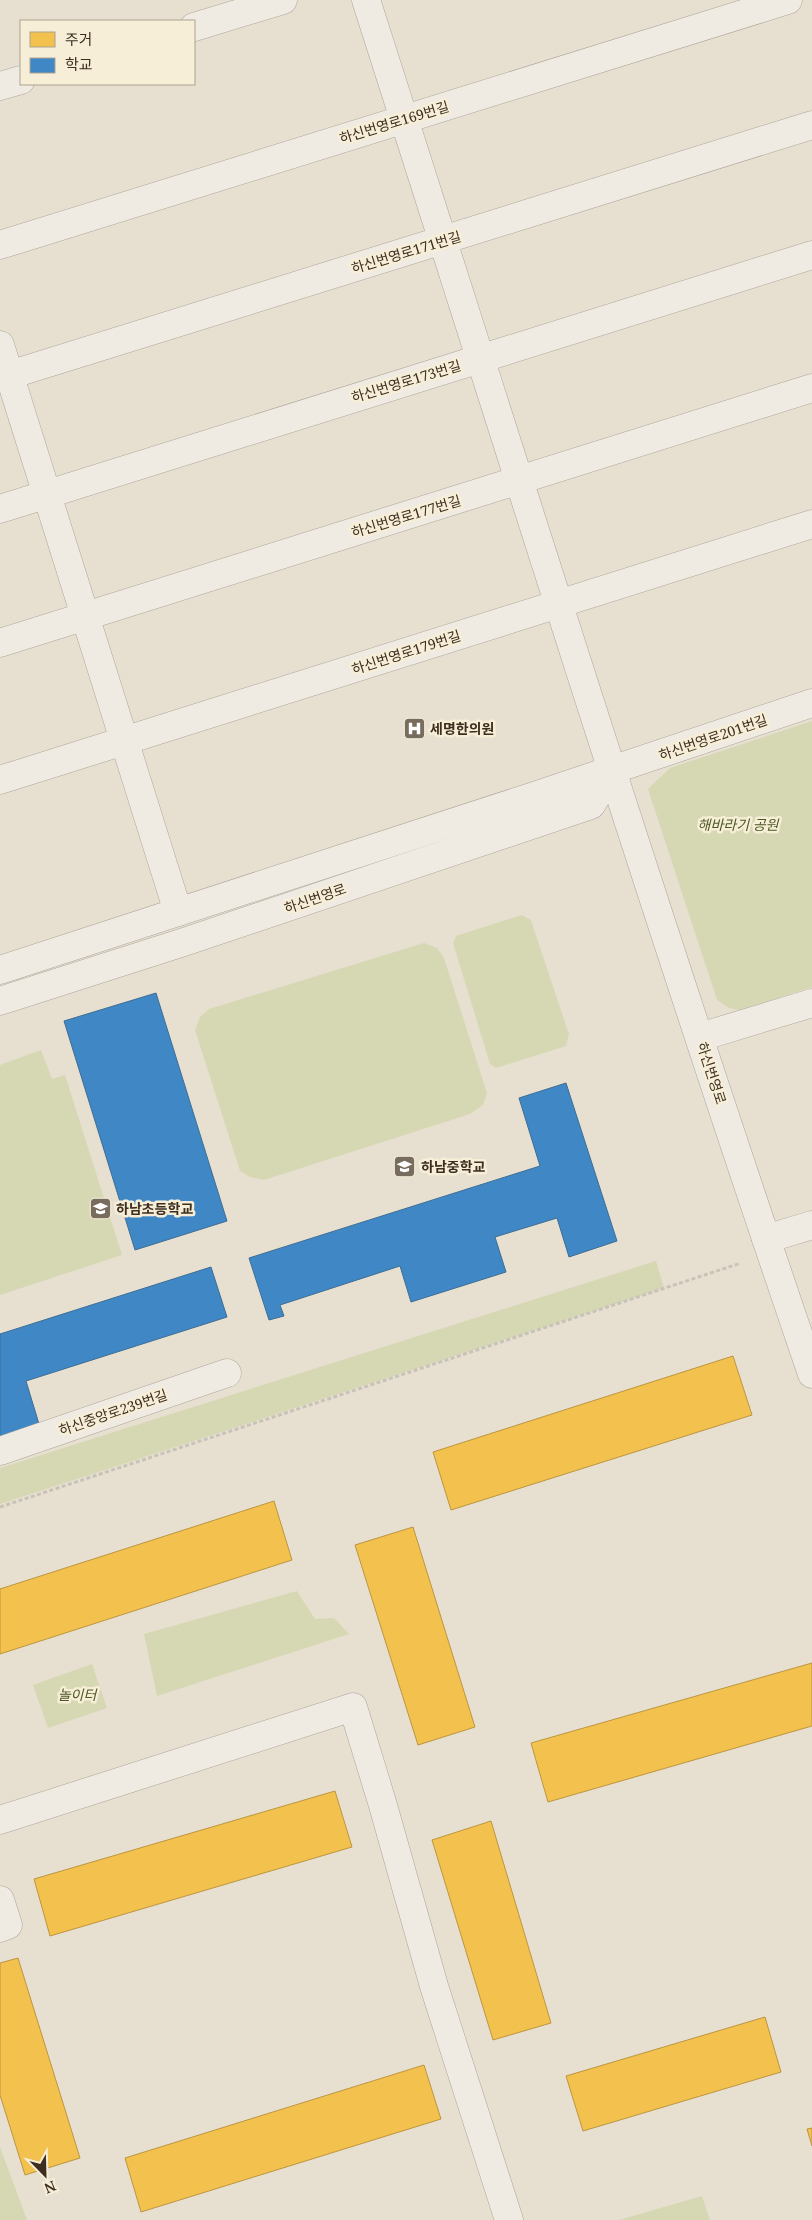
<svg xmlns="http://www.w3.org/2000/svg" width="812" height="2220" font-family="'Noto Serif','Noto Sans KR',serif">
<rect width="100%" height="100%" fill="#e7e0d1"/>
<!-- green -->
<g fill="#d6d7b3">
<path d="M812 721V987L740 1010 729 1008 717 1000 648 789 670 768Z"/>
<path d="M522 915 531 920 569 1034 566 1046 496 1068 490 1064 453 943 456 936Z"/>
<path d="M424 943 437 948 444 958 487 1093 483 1105 470 1114 264 1180 250 1177 240 1171 195 1030 200 1017 209 1009Z"/>
<path d="M41 1050 52 1079 65 1075 122 1255 0 1295V1065Z"/>
<path d="M656 1261 664 1288 0 1504V1468Z"/>
<path d="M297 1591 315 1619 334 1618 349 1634 157 1696 144 1634Z"/>
<path d="M92 1664 107 1708 48 1728 33 1685Z"/>
<path d="M0 2147 27 2220H0Z"/>
<path d="M702 2196 710 2220H619Z"/>
</g>
<!-- homes -->
<g fill="#f2c14e" stroke="#bc9540">
<path d="M733 1356 752 1415 451 1510 433 1452Z"/>
<path d="M274 1501 292 1560 0 1654V1589Z"/>
<path d="M413 1527 475 1727 418 1745 355 1545Z"/>
<path d="M812 1663V1726L548 1802 531 1743Z"/>
<path d="M335 1791 352 1847 50 1936 34 1879Z"/>
<path d="M491 1821 551 2023 493 2040 432 1840Z"/>
<path d="M18 1958 80 2158 25 2175 0 2095V1963Z"/>
<path d="M765 2017 781 2072 583 2131 566 2076Z"/>
<path d="M424 2065 441 2119 141 2212 125 2158Z"/>
<path d="M812 2128V2146L807 2129Z"/>
</g>
<!-- schools -->
<g fill="#3f88c5" stroke="#3e6d94">
<path d="M156 993 227 1221 135 1250 64 1021Z"/>
<path d="M566 1083 617 1241 569 1257 557 1218 495 1237 506 1272 411 1302 400 1266 280 1305 284 1316 269 1320 249 1258 540 1166 519 1098Z"/>
<path d="M211 1267 227 1317 26 1381 39 1424 0 1437V1334Z"/>
</g>
<g fill="none" stroke-linecap="round" stroke-linejoin="round">
<defs>
<g id="minor">
<path d="M366 0C513 459 656 919 812 1374"/>
<path d="M194 27 283 0"/>
<path d="M0 86 21 80"/>
<path d="M0 245 788 0"/>
<path d="M0 345 178 912"/>
<path d="M0 378 812 125"/>
<path d="M0 509 812 255"/>
<path d="M0 643 812 388"/>
<path d="M0 780 812 524"/>
<path d="M0 970 528 798 812 703"/>
<path d="M0 1001 184 942 591 805 613 770"/>
<path d="M700 1037 812 1003"/>
<path d="M766 1239 812 1225"/>
<path d="M0 1451 227 1373"/>
<path d="M0 1820 353 1707 382 1802 434 1986 509 2220"/>
<path d="M0 1900 8 1925 0 1928"/>
</g>
</defs>
<!-- minor casing -->
<use href="#minor" stroke="#ada599" stroke-width="29"/>
<!-- path -->
<path stroke="#c8c2b9" stroke-width="3" stroke-dasharray="4 2.5" stroke-linecap="butt" d="M0 1507 741 1263"/>
<!-- minor -->
<use href="#minor" stroke="#efebe3" stroke-width="28"/>
</g>
<!-- icons -->
<defs>
<symbol id="hospital-square" viewBox="-11 -11 22 22"><rect x="-9" y="-9" width="18" height="18" rx="4" fill="#786c5e" stroke="#f7eed8"/><path d="M-5-5h3v3.5h4V-5h3V5h-3V1.5h-4V5h-3Z" fill="#fff"/></symbol>
<symbol id="school-square" viewBox="-11 -11 22 22"><rect x="-9" y="-9" width="18" height="18" rx="4" fill="#786c5e" stroke="#f7eed8"/><path d="M0-5L7-2L0 1L-7-2ZM-4 1L0 2.5L4 1V4Q0 6-4 4Z" fill="#fff"/></symbol>
</defs>
<g fill-rule="evenodd">
<use href="#hospital-square" x="402" y="716" width="25" height="25"/>
<use href="#school-square" x="392" y="1154" width="25" height="25"/>
<use href="#school-square" x="88" y="1196" width="25" height="25"/>
</g>
<g text-anchor="middle" dominant-baseline="central" stroke-width="5" stroke-linejoin="round" paint-order="stroke">
<!-- street labels -->
<g font-size="14" fill="#3d2e20" stroke="#f7eed8">
<text transform="translate(394 122) rotate(-17)">하신번영로169번길</text>
<text transform="translate(406 252) rotate(-17)">하신번영로171번길</text>
<text transform="translate(406 381) rotate(-17)">하신번영로173번길</text>
<text transform="translate(406 516) rotate(-17)">하신번영로177번길</text>
<text transform="translate(406 652) rotate(-18)">하신번영로179번길</text>
<text transform="translate(713 737) rotate(-19)">하신번영로201번길</text>
<text transform="translate(315 898) rotate(-19)">하신번영로</text>
<text transform="translate(712 1073) rotate(72)">하신번영로</text>
<text transform="translate(113 1412) rotate(-19)">하신중앙로239번길</text>
</g>
<!-- poi labels -->
<g font-size="14" font-weight="bold" fill="#3d2e20" stroke="#f7eed8" text-anchor="start">
<text x="430" y="728">세명한의원</text>
<text x="421" y="1166">하남중학교</text>
<text x="116" y="1208">하남초등학교</text>
</g>
<!-- park labels -->
<g font-size="14" font-style="italic" fill="#4d5a26" stroke="#f7eed8">
<text x="738" y="824">해바라기 공원</text>
<text x="77" y="1694">놀이터</text>
</g>
</g>
<!-- legend -->
<rect x="20" y="20" width="175" height="65" fill="#f7eed8" stroke="#ada18e"/>
<rect x="30" y="32" width="25" height="15" fill="#f2c14e" stroke="#ada18e"/>
<text x="65" y="45" font-size="15" fill="#3d2e20">주거</text>
<rect x="30" y="58" width="25" height="15" fill="#3f88c5" stroke="#ada18e"/>
<text x="65" y="70" font-size="15" fill="#3d2e20">학교</text>
<!-- north arrow -->
<g transform="translate(45 2175) rotate(157)" stroke="#f7eed8" stroke-width="4" paint-order="stroke">
<path d="M0-4L9 19L0 12L-9 19Z" fill="#3d2e20"/>
<text y="-8" font-size="14" font-weight="bold" text-anchor="middle" fill="#3d2e20">N</text>
</g>
</svg>
